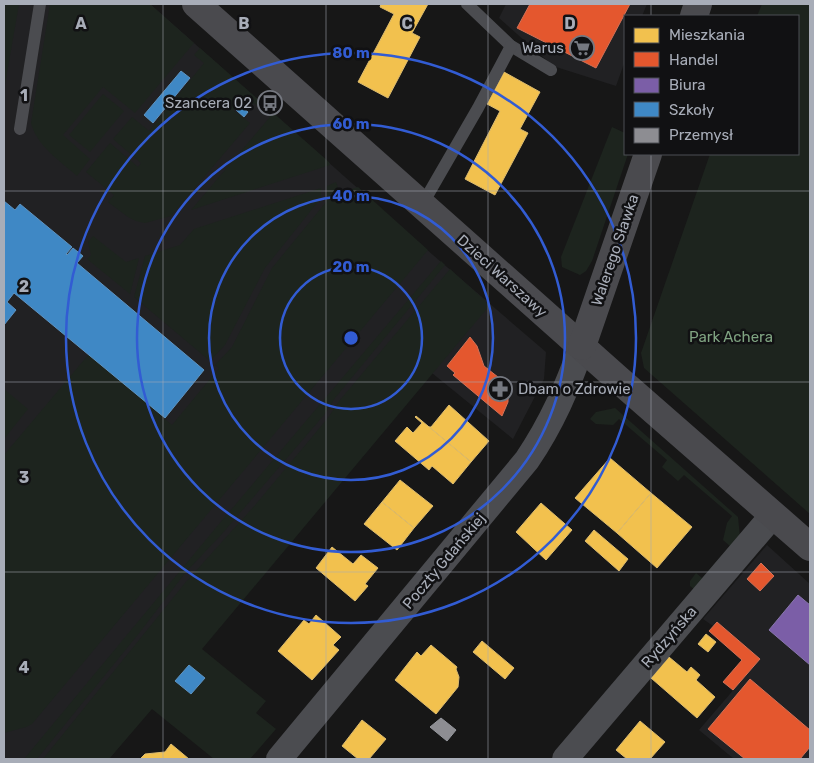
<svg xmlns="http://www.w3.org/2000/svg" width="814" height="763" font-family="Rubik,sans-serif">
<rect width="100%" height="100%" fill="#171717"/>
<!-- built -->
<g fill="#212123">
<path d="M4 4H150L433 255 546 352 544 379 513 439 432 373 109 759H4Z"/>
<path d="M506 4H647L642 16H625V61L616 86 553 66 499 18Z"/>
<path d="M767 545 810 584 809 759H734L699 730 760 659 717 622 713 626 703 619Z"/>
</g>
<!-- green -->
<g fill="#1d241e">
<path d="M4 4H19L4 90Z"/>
<path d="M50 4H150L194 43 135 113 103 87 63 135 90 159 77 176C59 160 37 146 31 123Z"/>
<path d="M762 4H810V514L644 368 641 353 710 154H798V16H757Z"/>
<path d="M200 48 329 162 330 165 191 210 270 117 254 103 249 109 240 102 233 110 250 123 171 216 145 223 136 221 128 217 108 202 114 195 86 172 110 143 138 167 141 163 113 139 132 117 149 131 204 63 194 55Z"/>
<path d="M103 94 124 111 90 152 69 135Z"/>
<path d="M612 127 625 133V154H628L592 261 586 271 580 275 562 267 561 257Z"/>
<path d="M336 182 340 193 358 187 428 250 32 724 26 727 4 733V455L89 354 172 425 219 368 215 365 232 347 272 268 326 202 327 186Z"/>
<path d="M321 188V198L265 268 225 345 210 361 134 297 145 256 180 245 194 229Z"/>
<path d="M93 236 126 262 139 258 130 294 87 259 91 255 88 242Z"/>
<path d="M441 261 445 265 335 398 324 415 221 535 186 572 140 632 37 759H24L214 530Z"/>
<path d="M450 269 490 305 202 649 266 701 256 713 276 729 250 759H214L152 709 109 759H43L185 583 256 504 327 419 340 400Z"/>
<path d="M4 389 28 409 4 439Z"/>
<path d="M615 408 738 517 740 537 695 590 690 586V581L696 573 702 578 730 546 723 540 727 523 732 516 684 475 678 481 662 467 667 460 619 419 613 425 596 424 590 419 596 412Z"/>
</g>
<!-- homes -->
<g fill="#f2c14e" stroke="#dcbb6e">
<path d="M381 4H428L412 33 420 37 388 98 358 82 394 14 380 7Z"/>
<path d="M504 72 540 92 520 129 528 133 495 195 465 179 500 111 487 104Z"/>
<path d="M449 405 489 441 471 462 429 427H431Z"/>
<path d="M416 416 471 462 453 484 432 466 429 470 395 441 407 427 413 433 422 423 415 417Z"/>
<path d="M610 458 651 493 617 533 575 498Z"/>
<path d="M400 480 433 506 414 528 382 502Z"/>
<path d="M651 493 692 527 657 568 617 533Z"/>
<path d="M382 502 414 528 397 550 364 524Z"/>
<path d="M541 503 572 530 546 560 516 532Z"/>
<path d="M594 530 628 559 619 571 585 541Z"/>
<path d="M332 547 353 564 361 555 378 568 365 584 368 586 355 601 316 568Z"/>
<path d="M316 615 341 637 333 645 339 650 312 680 278 651 304 620 309 624Z"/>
<path d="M706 634 716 642 708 652 698 644Z"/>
<path d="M482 641 514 668 505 679 473 652Z"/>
<path d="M431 645 457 667 456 669 459 677 458 687 436 714 395 680 417 652 421 656Z"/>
<path d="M669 657 687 672 691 667 700 675 696 680 715 697 697 718 651 678Z"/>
<path d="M362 720 386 739 369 759H358L342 746Z"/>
<path d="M640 721 665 742 650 759H627L616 750Z"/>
<path d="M171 744 189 759H140L145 754 165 752Z"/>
</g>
<!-- shops -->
<g fill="#e4572e" stroke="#d27157">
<path d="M530 4H630L596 68 517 28Z"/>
<path d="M470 337 477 346 484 366 503 381H506L511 385V391L508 395V402L502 416 453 375 455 373 447 366Z"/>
<path d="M761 563 774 576 760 591 747 579Z"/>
<path d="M717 622 760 659 733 690 723 682 742 660 709 631Z"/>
<path d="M750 679 810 730V747L800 759H745L708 729Z"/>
</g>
<!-- offices -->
<path fill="#7b5ea7" stroke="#8876ac" d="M798 595 810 605V665L769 630Z"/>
<!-- schools -->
<g fill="#3f88c5" stroke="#5e93c1">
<path d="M181 71 190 78 153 123 144 115Z"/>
<path d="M239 105 248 112 244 117 236 110Z"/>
<path d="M4 201 15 210 20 204 72 247 66 254 67 255 73 248 83 256 77 263 204 370 165 418 14 293 7 302 16 310 4 325Z"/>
<path d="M189 665 205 678 191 694 175 681Z"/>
</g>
<!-- industry -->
<path fill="#8d8d92" stroke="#95979d" d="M441 718 456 730 447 741 430 727Z"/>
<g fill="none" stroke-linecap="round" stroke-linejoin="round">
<!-- lane -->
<g stroke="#4b4c50" stroke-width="12">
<path d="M467 4 511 46 551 70"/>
<path d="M20 129 40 4"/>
<path d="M422 205 478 108 511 46"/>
</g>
<!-- street -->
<g stroke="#4b4c50" stroke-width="26">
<path d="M279 759 527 460C552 423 567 388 582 346"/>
<path d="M565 759 773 515"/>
</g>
<!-- secondary -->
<g stroke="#4a4a4e" stroke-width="28">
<path d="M196 4 619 380 810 547"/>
<path d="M694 16 698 4"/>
<path d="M582 346 648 154"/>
</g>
</g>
<!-- grid -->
<path fill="none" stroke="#a8adb8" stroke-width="1" stroke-opacity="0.55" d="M163 4V759M326 4V759M488 4V759M651 4V16M651 154V759M4 191H810M4 382H810M4 572H810"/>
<!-- distance rings -->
<g fill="none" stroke="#325cd3" stroke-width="2.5">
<circle cx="351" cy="338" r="71"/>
<circle cx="351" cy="338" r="142"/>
<circle cx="351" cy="338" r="214"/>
<circle cx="351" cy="338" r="285"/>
</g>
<!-- icons -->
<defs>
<symbol id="supermarket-ring" viewBox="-11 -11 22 22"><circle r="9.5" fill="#111113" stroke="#757880" stroke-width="1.5"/><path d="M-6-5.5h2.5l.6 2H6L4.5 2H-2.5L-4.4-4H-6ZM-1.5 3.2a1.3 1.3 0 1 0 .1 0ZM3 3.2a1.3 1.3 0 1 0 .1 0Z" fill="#757880"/></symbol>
<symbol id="bus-ring" viewBox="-11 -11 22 22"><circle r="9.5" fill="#111113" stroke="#757880" stroke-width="1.5"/><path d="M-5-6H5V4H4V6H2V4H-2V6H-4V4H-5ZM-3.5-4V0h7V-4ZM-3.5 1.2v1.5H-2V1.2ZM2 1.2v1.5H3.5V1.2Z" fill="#757880"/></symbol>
<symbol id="pharmacy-ring" viewBox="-11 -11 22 22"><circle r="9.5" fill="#111113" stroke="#757880" stroke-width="1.5"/><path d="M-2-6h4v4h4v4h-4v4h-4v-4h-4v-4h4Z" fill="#757880"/></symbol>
</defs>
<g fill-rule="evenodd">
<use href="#supermarket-ring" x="568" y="34" width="28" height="28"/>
<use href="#bus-ring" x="256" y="89" width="28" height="28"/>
<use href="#pharmacy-ring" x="486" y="375" width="28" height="28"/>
</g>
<g text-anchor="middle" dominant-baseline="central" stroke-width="5" stroke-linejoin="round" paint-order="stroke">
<!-- poi labels -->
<g font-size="15" fill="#a8adb8" stroke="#111113" text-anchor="end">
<text x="564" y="48">Warus</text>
<text x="252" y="103">Szancera 02</text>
<text x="518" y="389" text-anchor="start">Dbam o Zdrowie</text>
</g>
<!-- street labels -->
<g font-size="15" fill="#a8adb8" stroke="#111113">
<text transform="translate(615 250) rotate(-71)">Walerego Sławka</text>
<text transform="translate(502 276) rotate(42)">Dzieci Warszawy</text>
<text transform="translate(444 561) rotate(-50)">Poczty Gdańskiej</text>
<text transform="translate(669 637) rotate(-49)">Rydzyńska</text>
</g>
<!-- park labels -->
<g font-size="15" fill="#7fa381" stroke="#111113">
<text x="731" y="337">Park Achera</text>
</g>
</g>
<g font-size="16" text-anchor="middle" font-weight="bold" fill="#a8adb8" stroke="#111113" stroke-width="5" stroke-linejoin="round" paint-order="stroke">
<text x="81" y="29">A</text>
<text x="244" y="29">B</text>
<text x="407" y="29">C</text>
<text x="570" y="29">D</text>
<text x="24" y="101">1</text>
<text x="24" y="292">2</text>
<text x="24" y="483">3</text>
<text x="24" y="673">4</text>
</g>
<circle cx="351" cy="338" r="8" fill="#325cd3" stroke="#111113" stroke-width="2.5"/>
<g font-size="15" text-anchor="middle" font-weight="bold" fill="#325cd3" stroke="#111113" stroke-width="5" stroke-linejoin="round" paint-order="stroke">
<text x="351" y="58">80 m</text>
<text x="351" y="129">60 m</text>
<text x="351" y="201">40 m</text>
<text x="351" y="272">20 m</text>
</g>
<!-- border -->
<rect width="814" height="763" fill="none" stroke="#a8adb8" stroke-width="10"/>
<!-- legend -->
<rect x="624" y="15" width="175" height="140" fill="#111113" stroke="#4d4f55"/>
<rect x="634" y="28" width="25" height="15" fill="#f2c14e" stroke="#4d4f55"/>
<text x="669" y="40" font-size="15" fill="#a8adb8">Mieszkania</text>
<rect x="634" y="52" width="25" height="15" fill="#e4572e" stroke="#4d4f55"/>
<text x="669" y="65" font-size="15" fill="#a8adb8">Handel</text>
<rect x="634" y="78" width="25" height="15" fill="#7b5ea7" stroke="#4d4f55"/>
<text x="669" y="90" font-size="15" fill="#a8adb8">Biura</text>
<rect x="634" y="102" width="25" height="15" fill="#3f88c5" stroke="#4d4f55"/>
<text x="669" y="115" font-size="15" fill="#a8adb8">Szkoły</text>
<rect x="634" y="128" width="25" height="15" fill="#8d8d92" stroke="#4d4f55"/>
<text x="669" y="140" font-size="15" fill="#a8adb8">Przemysł</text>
</svg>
